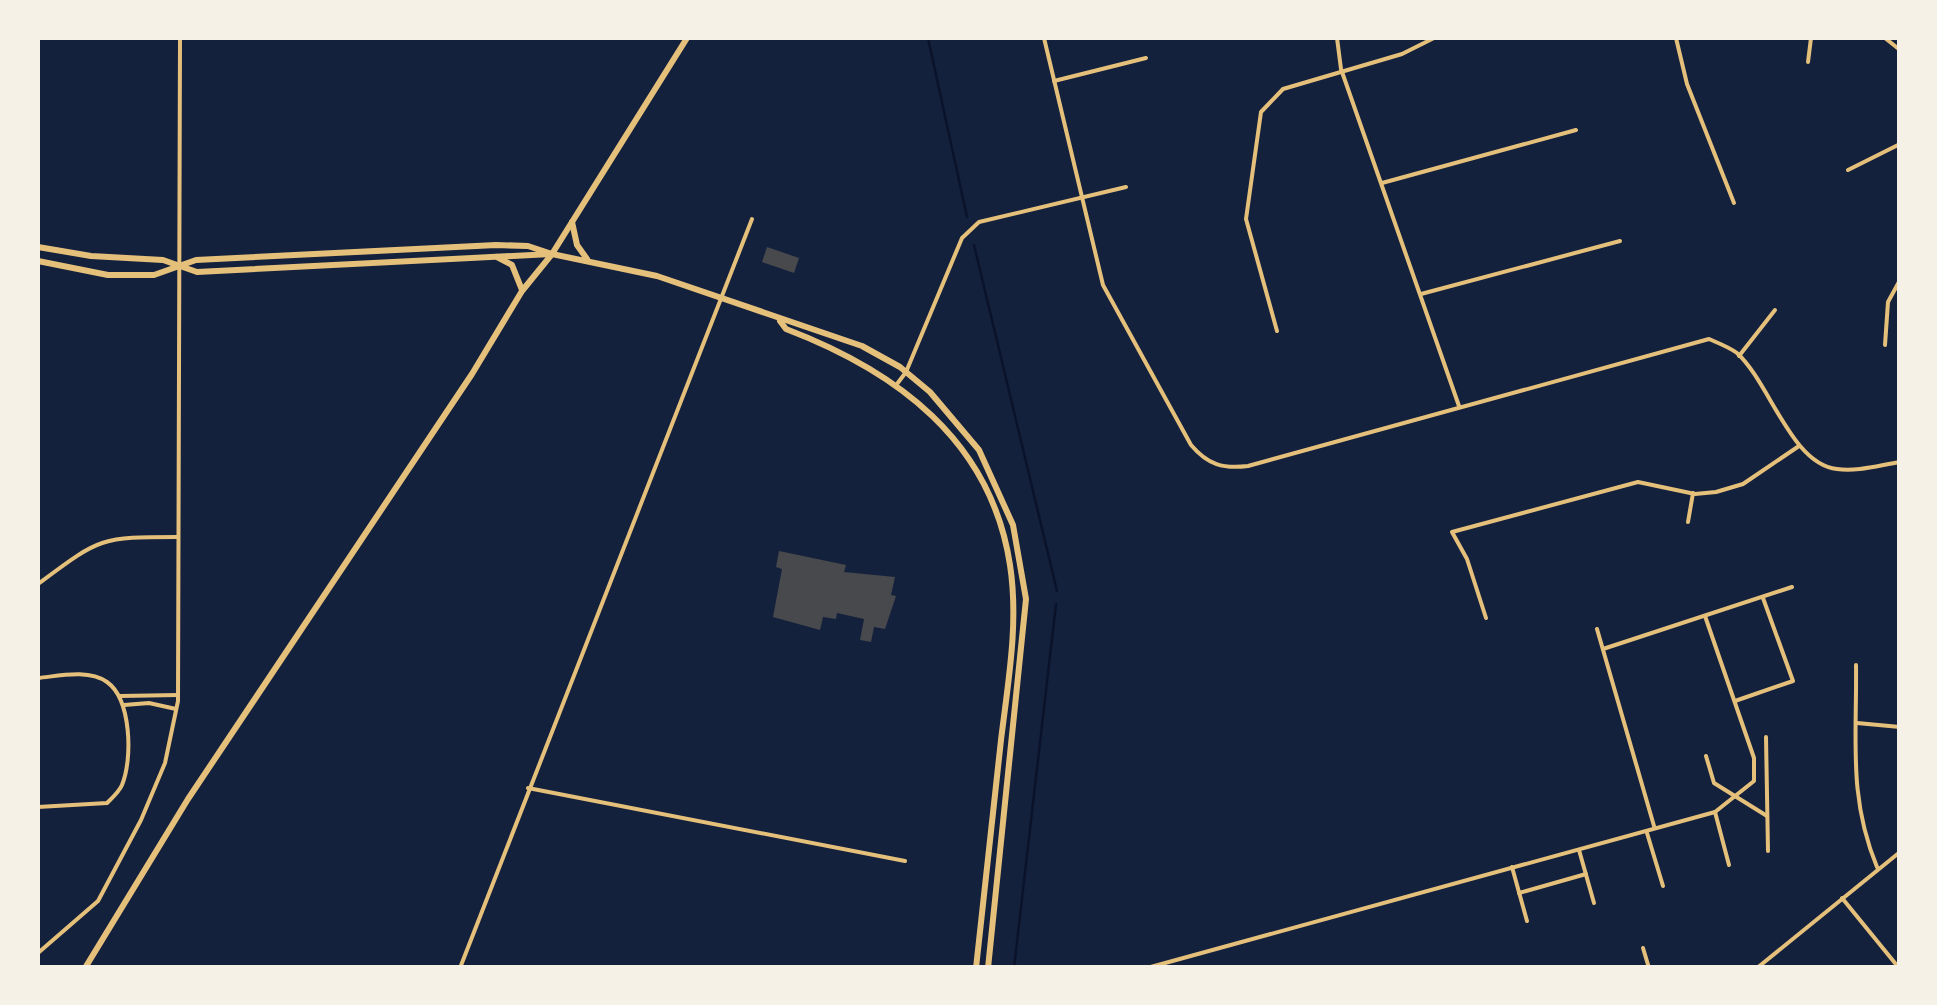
<svg xmlns="http://www.w3.org/2000/svg" width="1937" height="1005" font-family="'Open Sans',sans-serif">
<rect width="100%" height="100%" fill="#14213d"/>
<g fill="none" stroke-linecap="round" stroke-linejoin="round">
<!-- stream -->
<g stroke="#0b132b" stroke-width="2.5">
<path d="M928 38 967 217"/>
<path d="M974 245 1057 591"/>
<path d="M1014 968 1056 604"/>
</g>
</g>
<!-- building -->
<g fill="#48494c">
<path d="M767 247 799 258 794 273 762 262Z"/>
<path d="M779 551 846 565 844 572 895 577 891 595 896 596 885 629 874 627 871 642 860 640 864 619 837 613 836 619 823 617 820 630 773 617 782 569 776 567Z"/>
</g>
<g fill="none" stroke-linecap="round" stroke-linejoin="round">
<!-- minor -->
<g stroke="#e5c07b" stroke-width="4">
<path d="M1044 38 1103 285 1191 445C1208 465 1223 469 1248 466L1709 339C1718 343 1729 347 1737 353 1770 383 1791 464 1837 469 1857 472 1880 465 1900 462"/>
<path d="M1337 38 1341 69 1459 406"/>
<path d="M1676 38 1687 84 1734 203"/>
<path d="M1885 38 1900 50"/>
<path d="M1808 62 1811 38"/>
<path d="M1054 81 1146 58"/>
<path d="M1848 170 1900 144"/>
<path d="M1382 183 1576 130"/>
<path d="M1421 294 1620 241"/>
<path d="M1277 331 1246 219 1261 112 1283 89 1402 54 1434 38"/>
<path d="M1885 345 1888 302 1900 280"/>
<path d="M1739 356 1775 310"/>
<path d="M897 384 906 372 962 238 979 222 1126 187"/>
<path d="M1688 522 1693 493"/>
<path d="M38 584C100 538 99 537 177 537"/>
<path d="M1486 618 1467 559 1452 532 1638 482 1695 494 1716 492 1743 484 1799 446"/>
<path d="M1597 629 1654 826"/>
<path d="M1603 649 1792 587"/>
<path d="M1856 665C1857 739 1848 797 1877 867"/>
<path d="M38 678C59 676 88 669 107 682 131 699 133 758 122 785 119 792 112 798 107 803L38 807"/>
<path d="M120 696 178 695"/>
<path d="M1735 701 1793 681 1763 598"/>
<path d="M124 705 149 703 176 709"/>
<path d="M1857 723 1900 727"/>
<path d="M1766 737 1768 851"/>
<path d="M1706 756 1714 783 1767 816"/>
<path d="M528 788 905 861"/>
<path d="M1715 812 1729 865"/>
<path d="M1647 833 1663 886"/>
<path d="M1579 850 1594 903"/>
<path d="M1512 867 1527 921"/>
<path d="M1519 893 1586 874"/>
<path d="M1842 898 1899 968"/>
<path d="M1643 948 1649 968"/>
<path d="M38 953 98 901 141 820 165 763 178 701 180 38"/>
<path d="M460 968 752 219"/>
<path d="M1147 968 1715 812 1754 781V758L1705 616"/>
<path d="M1757 968 1900 852"/>
</g>
<!-- secondary -->
<g stroke="#e5c07b" stroke-width="6">
<path d="M38 247 91 256 163 260 197 272 551 254"/>
<path d="M38 261 108 275H154L196 260 496 245 528 246 552 254"/>
</g>
<!-- primary -->
<g stroke="#e5c07b" stroke-width="6">
<path d="M572 222 577 245 587 259"/>
<path d="M552 254 657 276 862 346 900 367 930 392 979 450 1013 525 1026 599 988 968"/>
<path d="M497 257 512 265 522 290"/>
<path d="M780 321 786 329C896 371 991 440 1010 565 1019 623 1008 682 1001 740 993 816 984 892 976 968"/>
<path d="M85 968 188 799 472 374 522 291 552 254 687 38"/>
</g>
</g>
<!-- border -->
<rect width="1937" height="1005" fill="none" stroke="#f6f1e7" stroke-width="80"/>
</svg>
